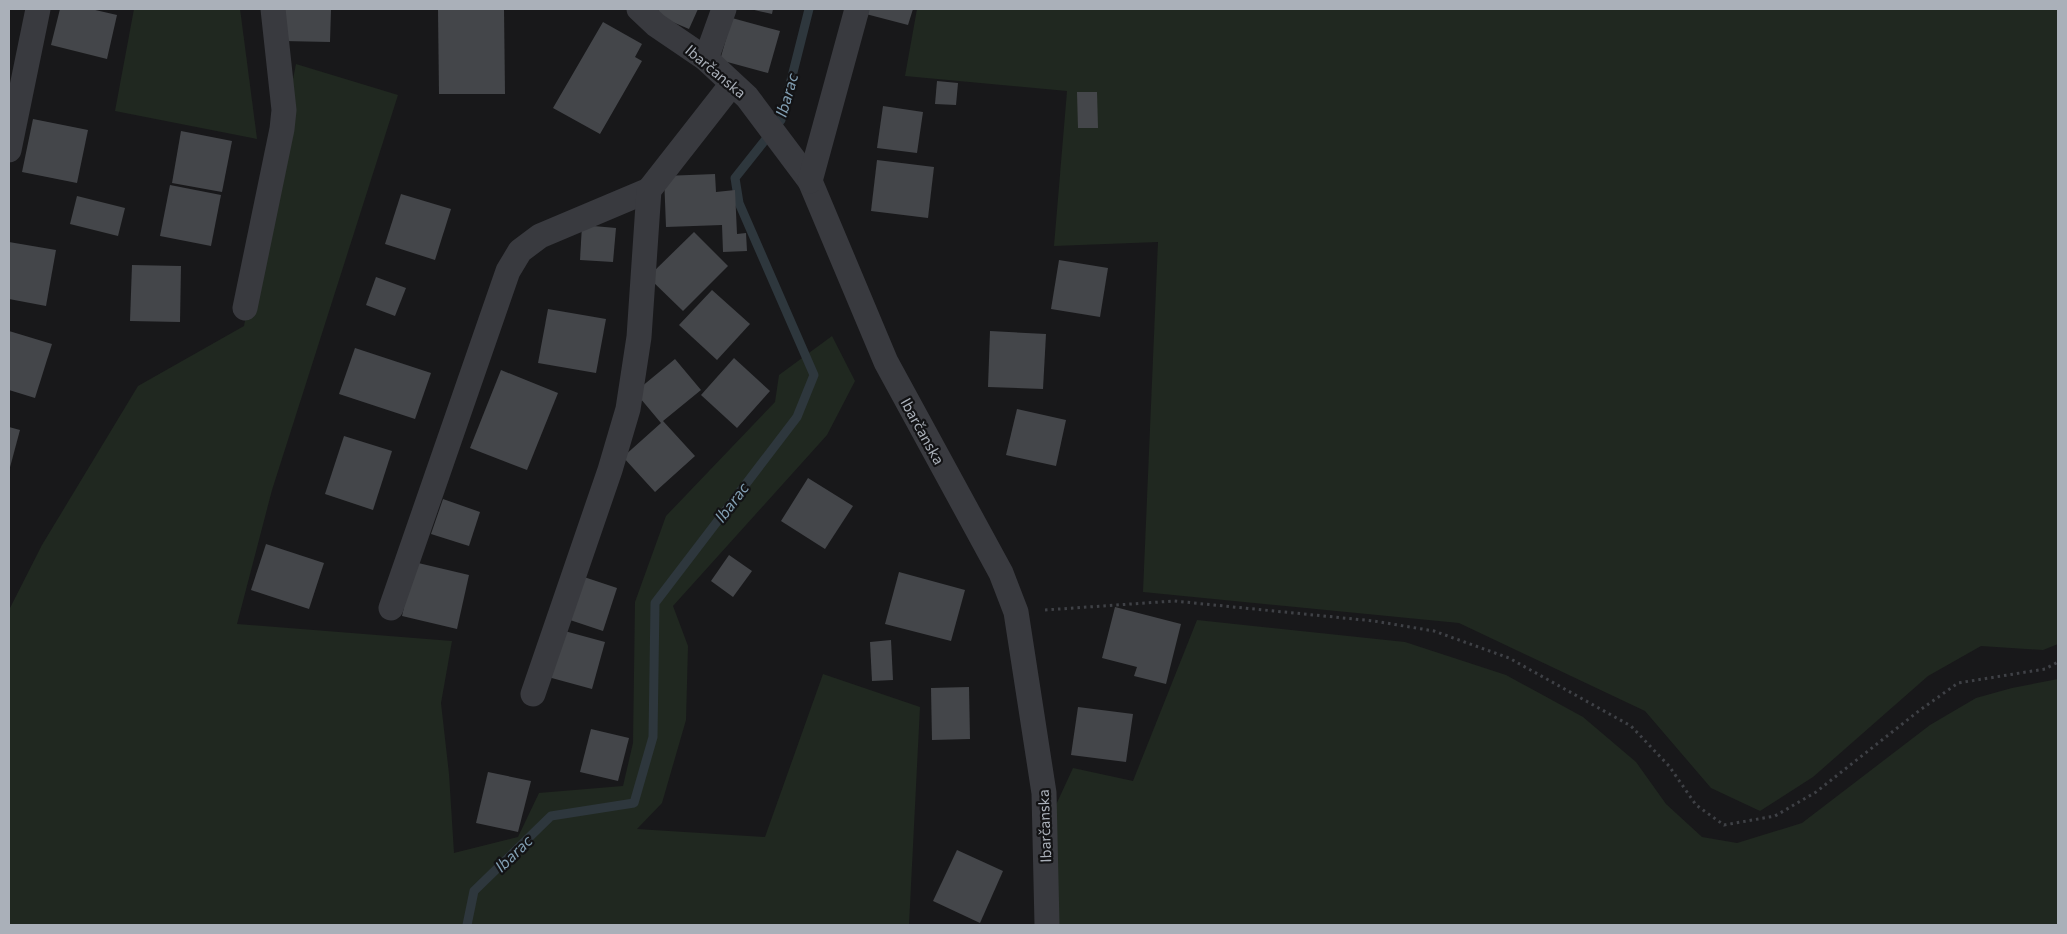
<svg xmlns="http://www.w3.org/2000/svg" width="2067" height="934" font-family="Commissioner,sans-serif">
<rect width="100%" height="100%" fill="#18181a"/>
<!-- green -->
<g fill="#202820">
<path d="M134 9H240L257 139 115 111Z"/>
<path d="M917 9H2058V644L2043 650 1981 646 1928 676 1813 777 1760 811 1711 788 1645 711 1459 623 1143 592 1158 242 1054 246 1067 91 905 76Z"/>
<path d="M296 64 398 95 272 490 237 624 452 641 441 703 449 774 454 853 518 837 539 793 623 786 633 743 635 602 666 516 775 402 779 375 832 336 855 381 827 435 673 606 688 646 686 720 662 803 637 829 765 837 823 674 920 707 909 925H9V610L42 545 138 386 244 326Z"/>
<path d="M1197 620 1405 642 1506 675 1583 717 1636 762 1666 804 1702 837 1737 843 1802 823 1930 725 1976 698 2012 688 2058 679V925H1055L1049 820 1073 768 1133 781Z"/>
</g>
<g fill="none" stroke-linecap="round" stroke-linejoin="round">
<!-- stream -->
<path stroke="#2e373d" stroke-width="9" d="M467 925 474 891 551 816 634 803 653 737 655 603 797 417 814 375 739 203 735 178 781 120 809 9"/>
</g>
<!-- building -->
<g fill="#44464a">
<path d="M60 9H91L117 15 107 59 51 45Z"/>
<path d="M284 9H331L330 42 283 41Z"/>
<path d="M438 9H504L505 94H439Z"/>
<path d="M659 9H698L689 29 656 15Z"/>
<path d="M750 9H773L772 14Z"/>
<path d="M863 9H913L908 25 862 13Z"/>
<path d="M732 18 780 31 768 73 720 60Z"/>
<path d="M603 22 642 44 635 57 642 61 600 134 553 108Z"/>
<path d="M937 81 958 83 956 105 935 104Z"/>
<path d="M1077 92H1097L1098 128H1078Z"/>
<path d="M883 106 923 112 917 153 877 148Z"/>
<path d="M33 119 88 130 77 183 22 172Z"/>
<path d="M181 131 232 141 222 192 172 183Z"/>
<path d="M877 160 934 167 928 218 871 211Z"/>
<path d="M715 174 716 192 735 190 737 234 746 233 747 251 723 252 722 225 666 227 664 176Z"/>
<path d="M170 185 221 195 211 246 160 236Z"/>
<path d="M401 194 451 209 435 260 385 244Z"/>
<path d="M77 196 125 208 118 236 70 224Z"/>
<path d="M582 225 616 228 613 262 580 260Z"/>
<path d="M694 232 728 266 683 311 648 277Z"/>
<path d="M9 242 56 250 46 306 9 299Z"/>
<path d="M1059 260 1108 268 1100 317 1051 309Z"/>
<path d="M132 265 181 266 180 322 130 321Z"/>
<path d="M376 277 406 288 395 316 366 305Z"/>
<path d="M712 290 750 324 717 360 679 325Z"/>
<path d="M548 309 606 319 596 373 538 363Z"/>
<path d="M9 331 52 344 35 398 9 390Z"/>
<path d="M990 331 1046 334 1043 389 988 387Z"/>
<path d="M355 348 431 373 415 419 339 394Z"/>
<path d="M734 358 770 391 737 428 701 395Z"/>
<path d="M675 359 701 390 663 421 695 456 655 492 623 457 661 423 635 392Z"/>
<path d="M501 370 558 393 527 470 470 448Z"/>
<path d="M1017 409 1066 420 1056 466 1006 455Z"/>
<path d="M9 427 20 430 9 471Z"/>
<path d="M344 436 392 451 373 510 325 494Z"/>
<path d="M808 478 853 506 825 549 781 521Z"/>
<path d="M443 499 480 512 469 546 431 534Z"/>
<path d="M266 544 324 563 309 609 251 590Z"/>
<path d="M729 555 752 571 733 597 711 581Z"/>
<path d="M414 562 469 575 457 629 402 616Z"/>
<path d="M899 572 965 590 951 641 885 624Z"/>
<path d="M575 574 617 588 603 631 561 617Z"/>
<path d="M1115 607 1181 624 1166 684 1134 676 1137 667 1102 658Z"/>
<path d="M561 630 605 642 592 689 548 677Z"/>
<path d="M891 640 893 680 872 681 870 642Z"/>
<path d="M969 687 970 739 932 740 931 688Z"/>
<path d="M1078 707 1133 714 1126 762 1071 755Z"/>
<path d="M591 729 629 738 618 781 580 772Z"/>
<path d="M488 772 531 781 518 832 476 823Z"/>
<path d="M957 850 1003 871 980 923 933 901Z"/>
</g>
<g fill="none" stroke-linecap="round" stroke-linejoin="round">
<!-- path -->
<path stroke="#3f4146" stroke-width="3" stroke-dasharray="2.5 4" stroke-linecap="butt" d="M1045 610 1174 601 1374 621 1434 631 1509 658 1631 726 1669 766 1696 805 1724 825 1775 816 1816 792 1920 710 1958 683 2045 669 2058 662"/>
<!-- street -->
<g stroke="#393a3f" stroke-width="25">
<path d="M639 9 656 25 706 59 747 97 810 181 886 362 1001 573 1016 612 1044 793 1047 925"/>
<path d="M706 59 724 9"/>
<path d="M9 150 38 9"/>
<path d="M810 181 857 9"/>
<path d="M245 308 282 129 284 110 273 9"/>
<path d="M391 608 508 271 520 251 540 236 649 190"/>
<path d="M533 694 610 470 628 409 639 337 649 190 732 84"/>
</g>
</g>
<g text-anchor="middle" dominant-baseline="central" stroke-width="4.5" stroke-linejoin="round" paint-order="stroke">
<!-- street labels -->
<g font-size="15" fill="#aab0b9" stroke="#131315">
<text transform="translate(716 71) rotate(40)">Ibarčanska</text>
<text transform="translate(923 431) rotate(61)">Ibarčanska</text>
<text transform="translate(1044 826) rotate(-92)">Ibarčanska</text>
</g>
<!-- water labels -->
<g font-size="16" font-style="italic" fill="#829fb3" stroke="#131315">
<text transform="translate(786 95) rotate(-74)">Ibarac</text>
<text transform="translate(731 502) rotate(-53)">Ibarac</text>
<text transform="translate(513 853) rotate(-44)">Ibarac</text>
</g>
</g>
<!-- border -->
<rect width="2067" height="934" fill="none" stroke="#aab0b9" stroke-width="20"/>
</svg>
